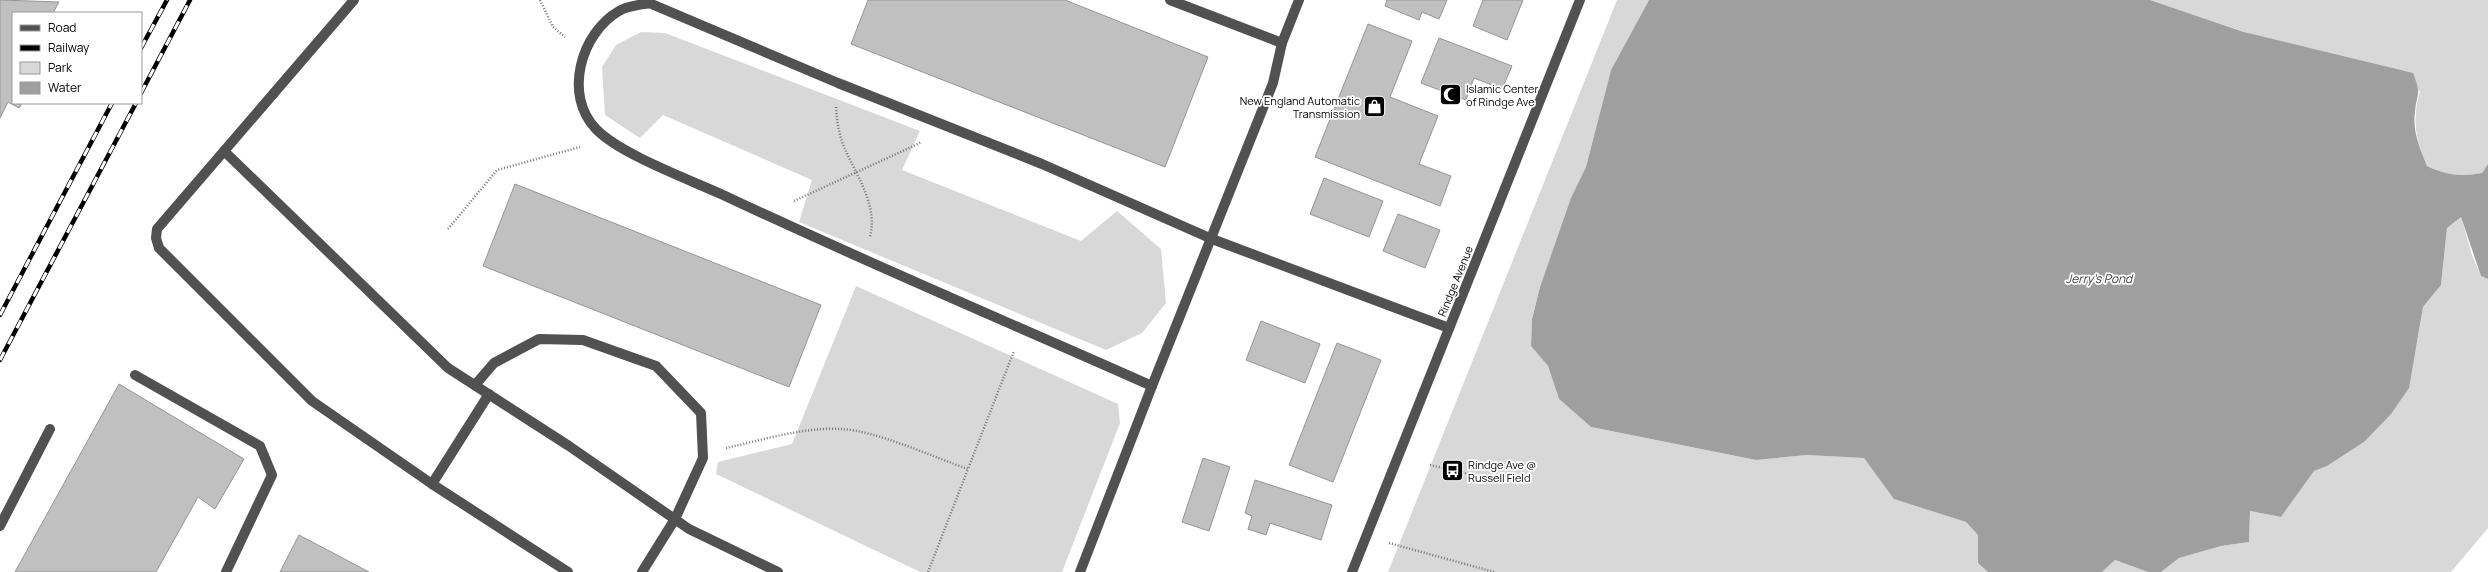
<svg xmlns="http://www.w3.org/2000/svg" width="2488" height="572" font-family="Manrope,sans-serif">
<rect width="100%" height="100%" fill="#fff"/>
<!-- green -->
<g fill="#d8d8d8">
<path d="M1617 0H1649L1611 70 1586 167 1572 198 1540 287 1532 318 1531 346 1548 366 1559 399 1591 427 1756 460 1807 455 1864 458 1895 499 1966 522 1978 535V563L1988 572H1388Z"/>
<path d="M2150 0H2488V164L2482 173C2461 177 2446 175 2427 166 2415 138 2412 120 2420 91Z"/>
<path d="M641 32 665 33 920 131 902 170 1081 241 1117 211 1161 249 1166 303 1142 333 1106 350 799 222 812 180 663 115 640 138 605 115 602 67 616 45Z"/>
<path d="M2461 217 2472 255 2481 276 2488 279V528L2451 572H2161L2179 558 2221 546 2249 542 2250 511 2281 517 2314 471 2327 466 2364 442 2416 348 2423 307 2441 285 2447 228Z"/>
<path d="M856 286 1118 404 1120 423 1062 572H920L716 474 718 462 792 444Z"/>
<path d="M2115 560 2148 572H2102Z"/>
</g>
<!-- water -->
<path fill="#9f9f9f" d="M1649 0H2150L2244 32 2413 73C2422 97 2417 90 2415 112 2412 130 2420 149 2427 166 2446 175 2461 177 2482 173L2488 164V279L2481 276 2461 217 2447 228 2441 285 2423 307 2409 388 2391 414 2364 442 2327 466 2314 471 2281 517 2250 511 2249 542 2221 546 2179 558 2161 572H2148L2115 560 2102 572H1988L1978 563V535L1966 522 1894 499 1864 458 1807 455 1756 460 1591 427 1559 399 1548 366 1531 346 1532 319 1540 287 1571 198 1586 167 1611 70Z"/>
<!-- building -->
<g fill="#c0c0c0" stroke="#959595">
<path d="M0 0 59 2 53 13H13V103H22L19 108 8 102 0 118Z"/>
<path d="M868 0H1065L1208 57 1165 167 851 44Z"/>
<path d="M1387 0H1447L1439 19 1422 12 1419 20 1385 6Z"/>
<path d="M1483 0H1523L1507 40 1473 26Z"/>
<path d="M1368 24 1412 41 1390 97 1438 116 1419 164 1451 176 1440 206 1315 157Z"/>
<path d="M1439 38 1512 66 1502 89 1474 78 1466 100 1421 83Z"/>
<path d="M1324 178 1383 201 1369 237 1310 214Z"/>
<path d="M515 184 821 305 789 387 483 266Z"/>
<path d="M1398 214 1440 230 1425 268 1383 251Z"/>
<path d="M1261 321 1320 344 1305 383 1246 360Z"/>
<path d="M1337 343 1381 360 1333 482 1289 465Z"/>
<path d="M119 384 244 459 215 509 198 497 156 572H15Z"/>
<path d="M1203 458 1230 467 1209 531 1182 522Z"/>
<path d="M1255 480 1332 505 1321 540 1270 523 1266 535 1248 529 1252 516 1245 513Z"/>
<path d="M299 535 369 572H280Z"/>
</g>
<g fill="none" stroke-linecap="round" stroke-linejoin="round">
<!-- path -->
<g stroke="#737373" stroke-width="2.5" stroke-dasharray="1 2" stroke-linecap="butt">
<path d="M540 0 553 27 565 37"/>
<path d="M836 107C837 122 839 136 845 149 857 177 878 205 870 237"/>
<path d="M794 201 922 142"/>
<path d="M448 229 497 170 580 147"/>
<path d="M726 448C763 440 802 427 840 429 875 430 933 457 968 469L1014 351"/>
<path d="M1430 465 1473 475"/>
<path d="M1389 543 1494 572"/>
<path d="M928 572 968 469"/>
</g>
<!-- minor -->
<g stroke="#515151" stroke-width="10">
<path d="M354 0 157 229 156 238 159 248 312 401 432 484 568 572"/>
<path d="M1170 0 1282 43"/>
<path d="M224 151 448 368 569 446 689 529 778 572"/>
<path d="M135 375 260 446 272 475 226 572"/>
<path d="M475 385 494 363 539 339 583 340 656 366 701 413 703 458 675 519 642 572"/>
<path d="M1152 386C1008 322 863 261 721 194 688 179 620 154 596 129 563 95 581 33 619 11 627 6 640 5 649 3L838 83 1042 164 1212 239 1449 328"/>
<path d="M432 484 489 394"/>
<path d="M0 526 50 429"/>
<path d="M1080 572 1152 386 1273 83 1282 43 1299 0"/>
<path d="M1352 572 1580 0"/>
</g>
<defs>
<g id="rail">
<path d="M141 48 167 0"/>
<path d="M141 93 190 0"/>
<path d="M0 315 112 103"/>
<path d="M0 360 136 103"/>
</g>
</defs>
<!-- rail casing -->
<use href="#rail" stroke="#000" stroke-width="4.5"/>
<!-- rail -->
<use href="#rail" stroke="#fff" stroke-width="3" stroke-dasharray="9" stroke-linecap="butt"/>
</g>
<!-- icons -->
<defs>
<symbol id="mosque-square" viewBox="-11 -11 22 22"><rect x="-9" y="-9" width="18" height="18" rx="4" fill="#000" stroke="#fff"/><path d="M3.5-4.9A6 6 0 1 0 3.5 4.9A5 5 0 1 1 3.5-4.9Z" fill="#fff"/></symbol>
<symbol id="shop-square" viewBox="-11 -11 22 22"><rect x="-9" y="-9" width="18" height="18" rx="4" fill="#000" stroke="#fff"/><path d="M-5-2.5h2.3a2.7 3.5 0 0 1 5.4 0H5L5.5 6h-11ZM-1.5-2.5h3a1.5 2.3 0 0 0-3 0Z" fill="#fff"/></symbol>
<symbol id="bus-square" viewBox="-11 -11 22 22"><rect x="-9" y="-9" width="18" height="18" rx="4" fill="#000" stroke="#fff"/><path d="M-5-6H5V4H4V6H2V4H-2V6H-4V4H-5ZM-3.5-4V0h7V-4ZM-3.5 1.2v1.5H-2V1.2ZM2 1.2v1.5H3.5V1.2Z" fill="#fff"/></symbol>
</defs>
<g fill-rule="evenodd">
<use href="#mosque-square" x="1438" y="82" width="25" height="25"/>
<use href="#shop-square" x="1362" y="94" width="25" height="25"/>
<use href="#bus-square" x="1440" y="458" width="25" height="25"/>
</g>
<g text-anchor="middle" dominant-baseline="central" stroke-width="3.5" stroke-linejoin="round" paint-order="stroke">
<!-- poi labels -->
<g font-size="11" fill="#000" stroke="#fff" text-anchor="start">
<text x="1466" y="88">Islamic Center<tspan x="1466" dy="13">of Rindge Ave</tspan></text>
<text x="1360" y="100" text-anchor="end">New England Automatic<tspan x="1360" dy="13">Transmission</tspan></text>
<text x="1468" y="464">Rindge Ave @<tspan x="1468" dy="13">Russell Field</tspan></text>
</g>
<!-- street labels -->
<g font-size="11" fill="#000" stroke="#fff">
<text transform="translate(1455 281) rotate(-68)">Rindge Avenue</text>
</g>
<!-- water labels -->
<g font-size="12" font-style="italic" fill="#404040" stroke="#fff">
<text x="2099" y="278">Jerry's Pond</text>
</g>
</g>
<!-- legend -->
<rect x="12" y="12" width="130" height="92" fill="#ffffff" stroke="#999999"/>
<rect x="20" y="25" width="20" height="6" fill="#515151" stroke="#999999"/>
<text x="48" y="32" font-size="12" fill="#000000">Road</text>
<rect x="20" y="45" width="20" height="6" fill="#000000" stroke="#999999"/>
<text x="48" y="52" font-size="12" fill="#000000">Railway</text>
<rect x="20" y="62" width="20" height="12" fill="#d8d8d8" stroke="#999999"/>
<text x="48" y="72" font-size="12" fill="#000000">Park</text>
<rect x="20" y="82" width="20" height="12" fill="#9f9f9f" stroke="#999999"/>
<text x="48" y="92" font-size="12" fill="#000000">Water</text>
</svg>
